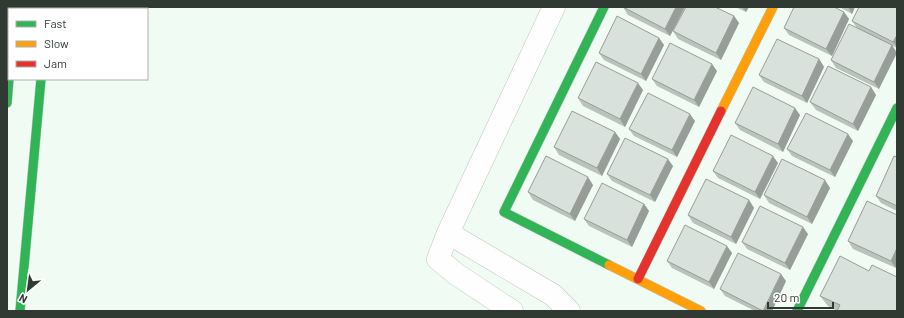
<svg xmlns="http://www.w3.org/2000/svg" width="904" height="318" font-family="Barlow,sans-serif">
<rect width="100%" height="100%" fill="#f0fbf3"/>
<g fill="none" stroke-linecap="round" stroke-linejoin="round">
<defs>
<g id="street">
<path d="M448 233 553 295 569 311"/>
<path d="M512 311 456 274 438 259 448 233 554 7"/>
</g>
<g id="fast">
<path d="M47 7V9"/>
<path d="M604 7 504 212 609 265"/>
<path d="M7 103 9 79"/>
<path d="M20 311 41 79"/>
<path d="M797 311 897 108"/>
</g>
<g id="slow">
<path d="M721 111 773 7"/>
<path d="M609 265 701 311"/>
</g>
<g id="jam">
<path d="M15 7V9"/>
<path d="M638 279 721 111"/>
</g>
</defs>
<!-- street casing -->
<use href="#street" stroke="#bec8c2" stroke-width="23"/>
<!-- fast casing -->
<use href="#fast" stroke="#bec8c2" stroke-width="10"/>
<!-- slow casing -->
<use href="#slow" stroke="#bec8c2" stroke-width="10"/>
<!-- jam casing -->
<use href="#jam" stroke="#bec8c2" stroke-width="10"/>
<!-- street -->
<use href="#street" stroke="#fdfefd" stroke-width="22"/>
<!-- fast -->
<use href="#fast" stroke="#30b455" stroke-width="9"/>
<!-- slow -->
<use href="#slow" stroke="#ff9f0a" stroke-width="9"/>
<!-- jam -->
<use href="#jam" stroke="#e5322d" stroke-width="9"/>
</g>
<!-- wall -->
<g fill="#bac2bc">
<path d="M623 7H685L670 36 628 15Z"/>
<path d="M735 7H749L746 12Z"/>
<path d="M839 7H855L852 14Z"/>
<path d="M897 8V48L893 46 879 89 836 68 831 60 857 28 852 21Z"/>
<path d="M844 12 849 19 832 56 789 35 784 28Z"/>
<path d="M734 16 739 23 721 60 678 39 673 31Z"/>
<path d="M659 38 664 45 646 81 604 60 599 53Z"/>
<path d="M819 59 824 67 807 103 764 82 759 75Z"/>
<path d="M717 71 699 107 657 86 652 79Z"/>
<path d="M871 87 876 95 858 131 816 110 810 102Z"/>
<path d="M643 90 625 127 583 106 578 98Z"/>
<path d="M800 115 783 152 740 130 735 123Z"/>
<path d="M695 121 677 157 634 136 629 129Z"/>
<path d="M615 132 620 139 602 176 559 155 554 147Z"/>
<path d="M853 141 835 177 792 156 787 149Z"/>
<path d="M897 157V211L881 203 876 196Z"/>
<path d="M778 163 760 199 718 178 713 171Z"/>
<path d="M673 166 655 202 612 181 607 174Z"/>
<path d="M593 185 575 221 533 200 528 192Z"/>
<path d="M830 188 812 224 769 203 764 195Z"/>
<path d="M749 200 754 208 736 244 693 223 688 215Z"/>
<path d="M867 201 896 268 853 249 848 241Z"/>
<path d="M644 204 649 211 632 247 589 226 584 219Z"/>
<path d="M808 234 790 270 747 249 742 242Z"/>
<path d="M732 253 714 289 672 268 667 261Z"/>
<path d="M869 271 897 277 837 311 828 306 820 296Z"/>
<path d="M786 281 772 311H755L725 296 720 289Z"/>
</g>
<!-- shaded-wall -->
<g fill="#979e99">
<path d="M676 7H685L670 36 665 29Z"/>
<path d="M742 7H749L746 12Z"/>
<path d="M848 7H855L852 14Z"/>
<path d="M844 12 849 19 832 56 826 49Z"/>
<path d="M734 16 739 23 721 60 716 53Z"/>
<path d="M897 35V47L893 42Z"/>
<path d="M659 38 664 45 646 81 641 74Z"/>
<path d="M892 45 897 53 879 89 874 82Z"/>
<path d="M819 59 824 67 807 103 802 96Z"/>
<path d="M712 64 717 71 699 107 694 100Z"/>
<path d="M638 83 643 90 625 127 620 119Z"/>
<path d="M871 87 876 95 858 131 853 124Z"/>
<path d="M795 108 800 115 783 152 778 144Z"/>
<path d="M690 114 695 121 677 157 672 150Z"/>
<path d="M615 132 620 139 602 176 597 168Z"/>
<path d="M848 134 853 141 835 177 830 170Z"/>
<path d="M773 156 778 163 760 199 755 192Z"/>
<path d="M668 159 673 166 655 202 650 195Z"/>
<path d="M588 177 593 185 575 221 570 214Z"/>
<path d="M825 180 830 188 812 224 807 217Z"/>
<path d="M749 200 754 208 736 244 731 237Z"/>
<path d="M644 204 649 211 632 247 627 240Z"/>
<path d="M803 227 808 234 790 270 785 263Z"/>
<path d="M727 246 732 253 714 289 709 282Z"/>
<path d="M897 248V267L896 268 891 261Z"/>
<path d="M781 274 786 281 772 311H764Z"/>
</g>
<!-- building -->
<g fill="#d8e1db" stroke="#979e99">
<path d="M623 7H676L665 29Z"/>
<path d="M686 7H715L734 16 716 53 673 31Z"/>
<path d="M794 7H834L844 12 826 49 784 28Z"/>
<path d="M859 7H896L897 8V35L893 42 852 21Z"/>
<path d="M617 16 659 38 641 74 599 53Z"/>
<path d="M849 24 892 45 874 82 831 60Z"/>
<path d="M777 39 819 59 802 96 759 75Z"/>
<path d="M670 43 712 64 694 100 652 79Z"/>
<path d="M596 62 638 83 620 119 578 98Z"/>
<path d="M828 66 871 87 853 124 810 102Z"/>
<path d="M753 87 795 108 778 144 735 123Z"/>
<path d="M648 93 690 114 672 150 629 129Z"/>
<path d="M572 111 615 132 597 168 554 147Z"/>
<path d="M806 113 848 134 830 170 787 149Z"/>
<path d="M731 135 773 156 755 192 713 171Z"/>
<path d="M625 138 668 159 650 195 607 174Z"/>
<path d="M546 156 588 177 570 214 528 192Z"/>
<path d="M894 156 897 157V206L876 196Z"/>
<path d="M782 159 825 180 807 217 764 195Z"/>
<path d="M706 179 749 200 731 237 688 215Z"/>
<path d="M602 183 644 204 627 240 584 219Z"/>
<path d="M867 201 897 215V248L891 261 848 241Z"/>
<path d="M760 206 803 227 785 263 742 242Z"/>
<path d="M685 225 727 246 709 282 667 261Z"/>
<path d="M738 253 781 274 763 311 720 289Z"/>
<path d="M840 256 869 271 872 265 897 277V311H837L840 305 820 296Z"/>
</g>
<!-- border -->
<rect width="904" height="318" fill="none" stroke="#303a33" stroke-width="16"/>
<!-- legend -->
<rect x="8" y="8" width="140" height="72" fill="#ffffff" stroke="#acb0ad"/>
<rect x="16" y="21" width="20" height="6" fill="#30b455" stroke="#acb0ad"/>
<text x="44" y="28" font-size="12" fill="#303a33">Fast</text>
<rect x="16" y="41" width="20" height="6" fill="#ff9f0a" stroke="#acb0ad"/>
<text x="44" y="48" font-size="12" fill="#303a33">Slow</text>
<rect x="16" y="61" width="20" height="6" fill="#e5322d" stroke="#acb0ad"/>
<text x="44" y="68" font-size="12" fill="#303a33">Jam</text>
<!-- north arrow -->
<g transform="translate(28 290) rotate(209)" stroke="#ffffff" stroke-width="3" paint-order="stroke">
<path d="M0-3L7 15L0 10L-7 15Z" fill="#303a33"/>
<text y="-6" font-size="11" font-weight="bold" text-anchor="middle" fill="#303a33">N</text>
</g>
<!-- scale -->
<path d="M768 302v6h65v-6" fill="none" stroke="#303a33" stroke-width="2"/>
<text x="774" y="302" font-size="12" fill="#303a33" stroke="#ffffff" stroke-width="3" paint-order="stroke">20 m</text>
</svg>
